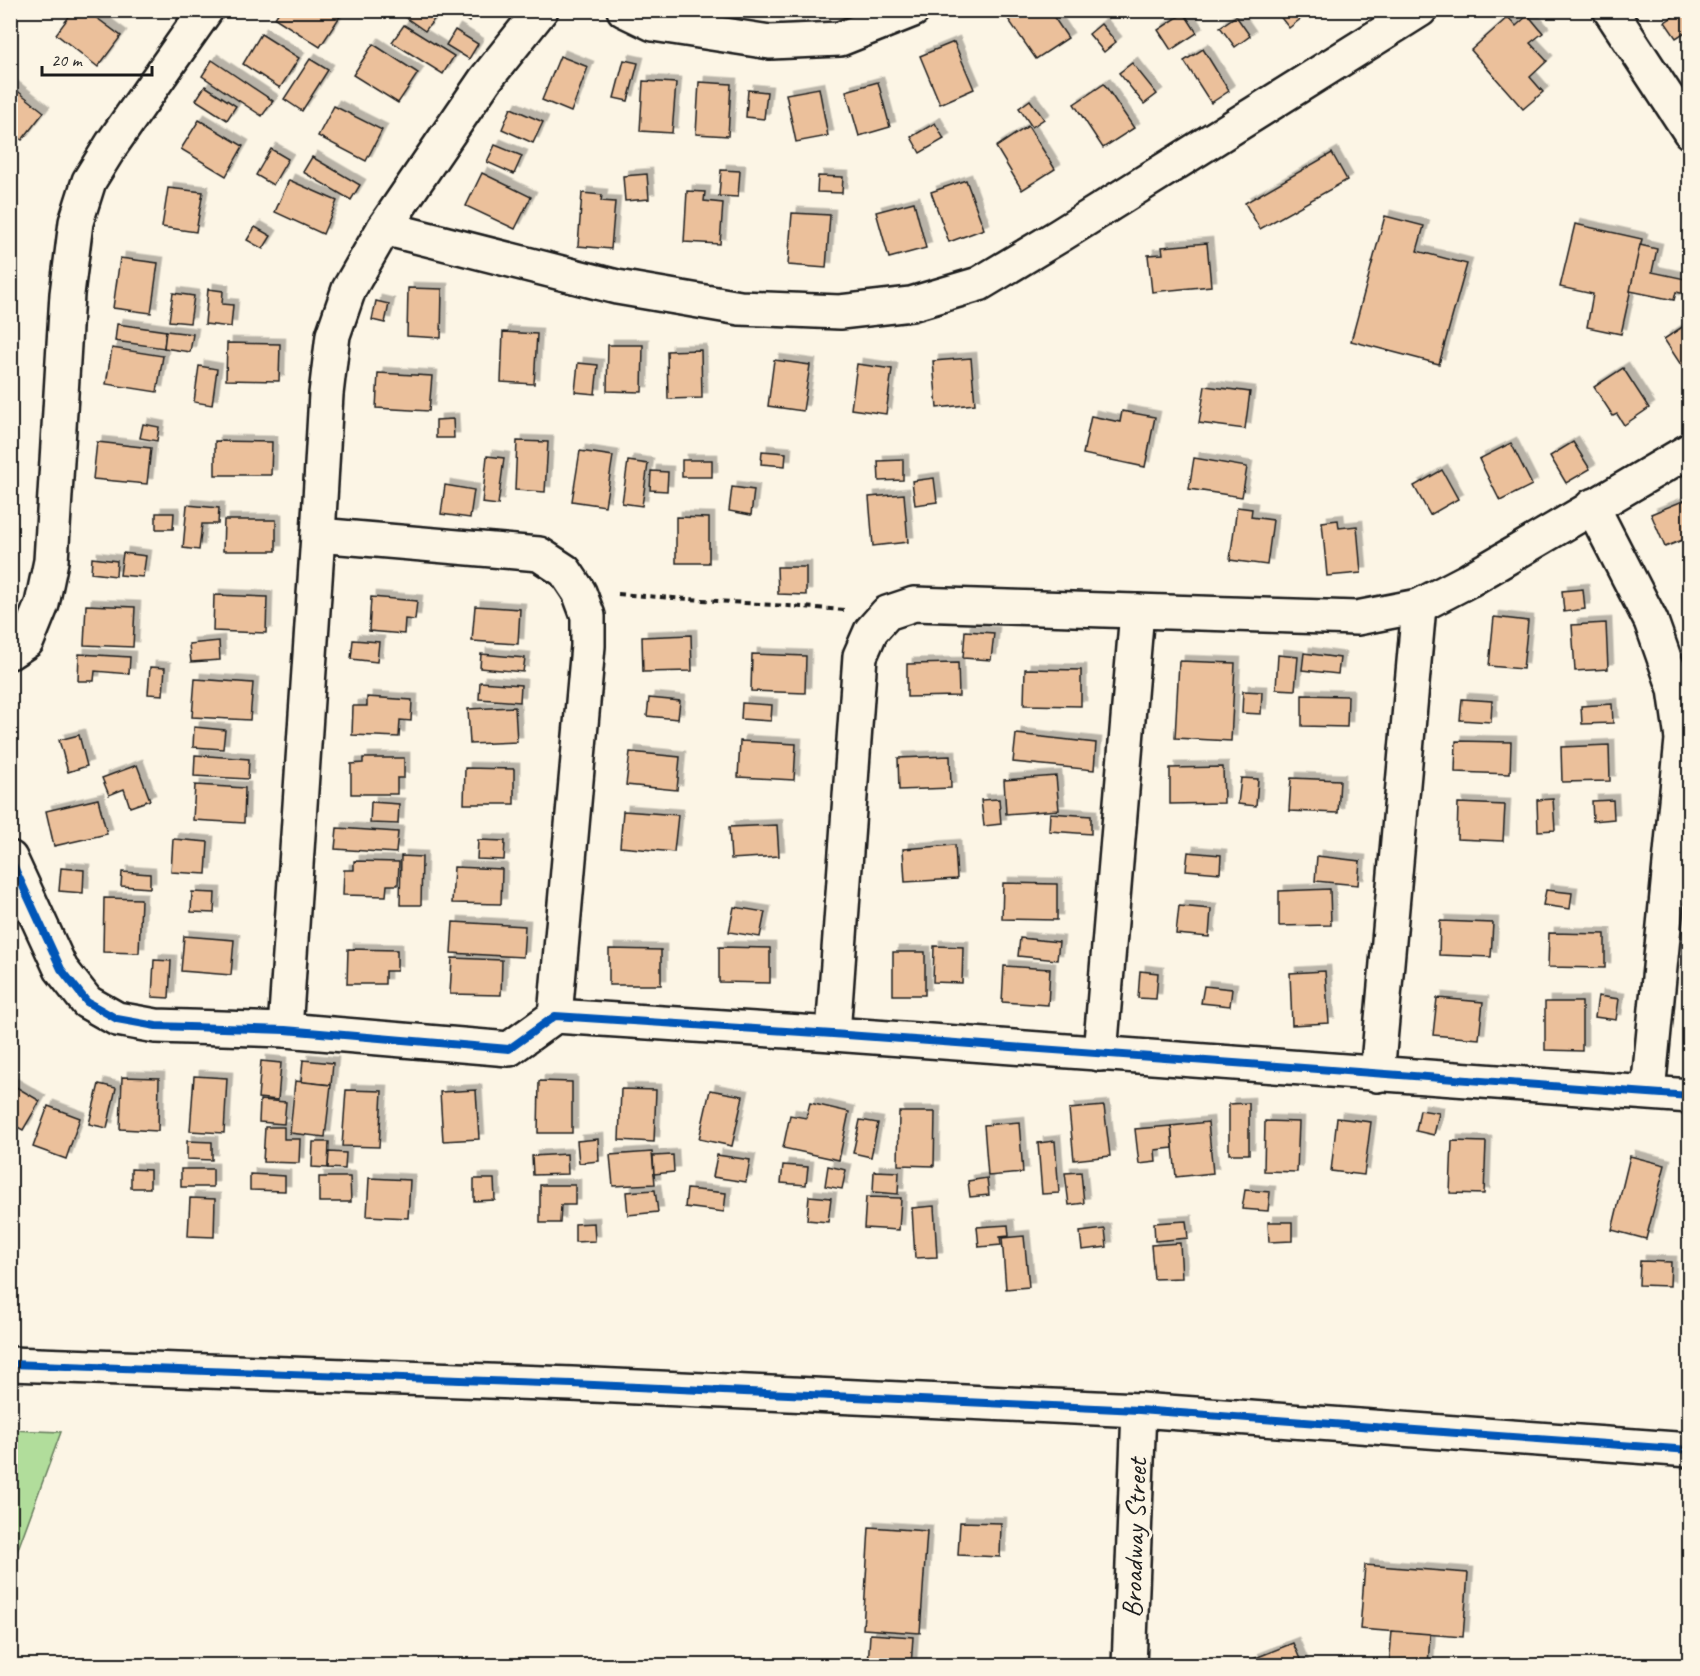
<svg xmlns="http://www.w3.org/2000/svg" width="1700" height="1676" font-family="Caveat,sans-serif">
<defs>
<filter id="shadow"><feDropShadow dx="5.5" dy="-5.5" stdDeviation="0" flood-color="#0004"/></filter>
</defs>
<rect width="100%" height="100%" fill="#fcf5e5"/>
<filter id="ink" filterUnits="userSpaceOnUse"><feTurbulence type="fractalNoise" baseFrequency=".0167" numOctaves="2"/><feDisplacementMap in="SourceGraphic" scale="12" xChannelSelector="R" yChannelSelector="G"/><feConvolveMatrix kernelMatrix="1 2 1 2 8 2 1 2 1" color-interpolation-filters="sRGB"/></filter>
<g filter="url(#ink)">
<!-- green -->
<path fill="#b1dd9b" stroke="#667c5c" stroke-width="1.5" d="M11 1430 61 1432 11 1568 10 1430Z"/>
<!-- building -->
<g fill="#ebc09b" stroke="#1c1c1c" stroke-width="1.5" filter="url(#shadow)">
<path d="M74 10H86L121 36 98 67 56 34Z"/>
<path d="M280 10H334L341 15 320 47 275 18Z"/>
<path d="M409 10H427L436 17 425 31 405 17Z"/>
<path d="M452 10H476L469 22Z"/>
<path d="M1013 10H1049L1068 38 1036 59 1006 16Z"/>
<path d="M1112 10H1126L1119 17Z"/>
<path d="M1275 10H1312L1289 28Z"/>
<path d="M1683 10H1687L1690 14V29L1676 38 1665 22Z"/>
<path d="M1184 13 1197 33 1171 50 1158 30Z"/>
<path d="M1528 15 1543 33 1530 43 1547 61 1530 77 1543 92 1523 109 1471 50 1508 17 1516 26Z"/>
<path d="M1236 16 1250 36 1235 47 1220 27Z"/>
<path d="M1101 24 1116 42 1104 52 1089 34Z"/>
<path d="M404 25 454 56 443 74 392 42Z"/>
<path d="M455 30 478 44 469 59 446 45Z"/>
<path d="M261 34 299 58 280 88 243 64Z"/>
<path d="M954 42 974 89 940 104 920 56Z"/>
<path d="M373 44 418 73 398 103 353 75Z"/>
<path d="M1203 49 1229 91 1211 103 1184 61Z"/>
<path d="M560 56 588 67 571 112 542 100Z"/>
<path d="M310 59 328 70 302 111 284 99Z"/>
<path d="M212 60 273 101 262 116 202 76Z"/>
<path d="M624 60 638 63 628 101 614 98Z"/>
<path d="M1132 63 1157 94 1144 104 1119 73Z"/>
<path d="M643 81 676 83 672 133 640 131Z"/>
<path d="M699 82 731 84 728 136 696 134Z"/>
<path d="M878 82 890 127 859 136 846 91Z"/>
<path d="M1104 84 1134 128 1103 148 1074 104Z"/>
<path d="M10 85 44 112 22 140 10 131Z"/>
<path d="M205 86 236 106 227 120 196 100Z"/>
<path d="M819 88 828 136 796 142 786 94Z"/>
<path d="M748 90 767 92 764 119 746 117Z"/>
<path d="M1030 100 1044 119 1032 127 1019 108Z"/>
<path d="M334 106 382 130 366 161 318 136Z"/>
<path d="M511 108 543 122 533 143 502 129Z"/>
<path d="M199 120 243 146 226 176 181 149Z"/>
<path d="M935 123 944 139 920 153 911 137Z"/>
<path d="M1028 126 1055 169 1022 190 996 147Z"/>
<path d="M495 145 522 156 514 174 487 162Z"/>
<path d="M271 149 288 159 273 185 256 175Z"/>
<path d="M1332 153 1347 180 1260 229 1245 203Z"/>
<path d="M312 157 360 185 351 200 303 172Z"/>
<path d="M721 170 740 171 738 197 719 196Z"/>
<path d="M482 173 531 197 515 229 466 206Z"/>
<path d="M647 174 649 199 625 201 623 176Z"/>
<path d="M818 176 843 177 842 193 817 192Z"/>
<path d="M289 180 337 201 323 234 275 212Z"/>
<path d="M966 180 984 229 949 242 931 192Z"/>
<path d="M168 188 203 192 196 232 162 227Z"/>
<path d="M687 191 705 192 704 201 723 203 720 244 684 242Z"/>
<path d="M582 193 602 195 601 201 615 202 611 249 578 246Z"/>
<path d="M914 202 926 248 889 258 876 212Z"/>
<path d="M792 213 830 215 826 268 788 265Z"/>
<path d="M1385 216 1424 226 1417 251 1467 264 1439 364 1351 341Z"/>
<path d="M1575 224 1642 239 1621 334 1587 327 1593 294 1560 287Z"/>
<path d="M255 227 271 236 263 249 247 240Z"/>
<path d="M1207 243 1211 286 1152 292 1148 255 1163 254 1162 247Z"/>
<path d="M1640 245 1657 249 1652 272 1690 280V295L1676 292 1674 300 1630 291Z"/>
<path d="M120 258 158 263 151 313 113 308Z"/>
<rect x="10" y="262" width="2" height="34"/>
<path d="M408 288 442 289 441 338 407 336Z"/>
<path d="M208 289 223 291 222 304 233 305 231 327 205 324Z"/>
<path d="M173 293 194 296 190 323 169 321Z"/>
<path d="M376 301 389 304 385 323 372 320Z"/>
<path d="M1690 322V364L1683 368 1664 339Z"/>
<path d="M117 324 166 331 164 348 115 341Z"/>
<path d="M166 331 193 334 190 352 164 348Z"/>
<path d="M503 332 537 334 534 384 501 382Z"/>
<path d="M227 343 280 344 279 381 226 380Z"/>
<path d="M608 345H643L642 392 607 391Z"/>
<path d="M112 348 163 356 157 392 106 384Z"/>
<path d="M701 350 702 398 668 399 667 351Z"/>
<path d="M971 358 975 404 937 408 933 361Z"/>
<path d="M774 360 810 365 803 411 768 406Z"/>
<path d="M578 363 598 365 595 394 575 392Z"/>
<path d="M857 364 892 369 886 414 851 409Z"/>
<path d="M199 366 217 369 212 405 194 402Z"/>
<path d="M1623 368 1649 408 1624 425 1617 414 1613 416 1594 387Z"/>
<path d="M378 373 432 376 429 411 376 408Z"/>
<path d="M1205 386 1250 392 1245 429 1199 423Z"/>
<path d="M1122 411 1155 417 1145 467 1083 454 1091 416 1120 422Z"/>
<path d="M453 419 454 438H436V420Z"/>
<path d="M143 424 159 427 157 441 140 438Z"/>
<path d="M215 441 272 442 271 475H215Z"/>
<path d="M517 441 548 442 545 492 515 490Z"/>
<path d="M97 442 151 448 147 484 93 479Z"/>
<path d="M1573 442 1590 469 1566 483 1550 456Z"/>
<path d="M1511 443 1532 485 1500 501 1479 459Z"/>
<path d="M580 451 613 456 605 506 572 501Z"/>
<path d="M762 451 786 453 785 466 761 464Z"/>
<path d="M487 456 504 458 498 505 482 503Z"/>
<path d="M1194 458 1247 467 1242 497 1189 489Z"/>
<rect x="682" y="460" width="30" height="17"/>
<path d="M903 460V480L879 481 878 461Z"/>
<path d="M628 461 648 464 642 506 622 503Z"/>
<path d="M1442 470 1458 499 1430 515 1414 486Z"/>
<path d="M651 471 668 472 667 491 650 490Z"/>
<path d="M934 478 937 502 915 505 912 481Z"/>
<path d="M445 485 474 490 470 518 441 514Z"/>
<path d="M732 487 754 490 751 515 729 511Z"/>
<path d="M904 494 908 542 873 546 869 497Z"/>
<path d="M1690 498V537L1665 547 1651 514Z"/>
<path d="M187 505 219 508 218 524H202L199 550 183 548Z"/>
<path d="M1237 507 1252 509 1251 517 1273 520 1267 565 1230 560Z"/>
<path d="M156 513H174L173 529H156Z"/>
<path d="M676 517 709 518V563H676Z"/>
<path d="M224 520H276V551H223Z"/>
<path d="M1338 520 1339 528 1357 526 1361 573 1327 576 1322 522Z"/>
<path d="M123 553 146 556 143 577 120 575Z"/>
<path d="M92 558 117 561 116 576 91 573Z"/>
<path d="M777 567H806V595L778 594Z"/>
<path d="M1583 589 1585 609 1564 612 1562 591Z"/>
<path d="M214 595 267 597 266 633 213 631Z"/>
<path d="M371 597 417 601 415 620 405 619 404 634 369 631Z"/>
<path d="M86 605 135 607 133 647 84 645Z"/>
<path d="M475 606 520 609 518 644 472 641Z"/>
<path d="M1494 617 1528 621 1523 669 1489 666Z"/>
<path d="M1606 623 1608 669 1575 671 1572 625Z"/>
<path d="M965 631 994 633 991 660 963 658Z"/>
<path d="M691 635 692 671 643 672 642 637Z"/>
<path d="M353 640 379 642 377 662 351 659Z"/>
<path d="M219 641 220 660 191 662 189 644Z"/>
<path d="M1304 653 1340 658 1338 674 1302 670Z"/>
<path d="M79 654 130 657 129 674 95 671 94 681H78Z"/>
<path d="M481 654 525 658 523 672 480 668Z"/>
<path d="M752 654 806 656 805 693 751 691Z"/>
<path d="M1278 655 1298 657 1295 690 1276 689Z"/>
<path d="M1179 661 1235 663 1231 741 1175 738Z"/>
<path d="M958 663 959 696 907 697V664Z"/>
<path d="M150 667 165 668 163 695 148 694Z"/>
<path d="M1025 669 1081 670V706L1024 705Z"/>
<path d="M195 679 253 683 250 720 192 717Z"/>
<path d="M480 682 521 685 520 702 479 699Z"/>
<path d="M1243 691 1262 692 1261 714 1242 713Z"/>
<path d="M1302 695 1348 696 1347 727 1302 726Z"/>
<path d="M367 697 412 700 411 721 400 720 399 737 352 735 353 706H367Z"/>
<path d="M649 698 680 701 678 719 647 716Z"/>
<path d="M1462 699 1492 701 1491 722 1460 720Z"/>
<path d="M742 703 772 705 771 721 741 719Z"/>
<path d="M1612 704 1613 723 1582 724 1581 706Z"/>
<path d="M515 707 517 742 470 744 468 709Z"/>
<path d="M194 727 225 730 223 749 193 747Z"/>
<path d="M1016 734 1096 743 1094 770 1013 762Z"/>
<path d="M79 735 87 766 68 772 59 740Z"/>
<path d="M740 741 796 744 794 780 738 777Z"/>
<path d="M1456 741 1511 742 1510 774 1455 772Z"/>
<path d="M1609 745 1610 781 1562 782 1561 747Z"/>
<path d="M630 752 680 757 677 790 626 785Z"/>
<path d="M195 755 249 759 248 779 194 776Z"/>
<path d="M950 756 951 788 899 790 898 758Z"/>
<path d="M363 758H404V778H397V794H351V764L363 763Z"/>
<path d="M137 765 150 800 130 807 124 789 109 795 102 778Z"/>
<path d="M1223 767 1224 803 1170 804V768Z"/>
<path d="M465 768 514 769V804H464Z"/>
<path d="M1056 776 1059 810 1006 814 1004 780Z"/>
<path d="M1241 778 1258 779 1256 806 1238 804Z"/>
<path d="M1291 778 1340 780 1338 813 1289 811Z"/>
<path d="M195 785 245 788 244 823 193 820Z"/>
<path d="M98 799 107 834 54 846 46 811Z"/>
<path d="M999 799 1001 824 984 826 981 800Z"/>
<path d="M1553 799 1555 830 1538 831 1537 800Z"/>
<path d="M1613 800 1614 819 1593 821 1592 801Z"/>
<path d="M371 802 399 804 398 824 370 823Z"/>
<path d="M1458 803 1505 805 1503 841 1457 839Z"/>
<path d="M623 811 678 815 674 852 620 847Z"/>
<path d="M1050 813 1091 816V834L1049 831Z"/>
<path d="M777 825 779 856 731 859 729 827Z"/>
<path d="M337 828 398 832 396 853 335 849Z"/>
<path d="M173 839 208 842 206 874 171 872Z"/>
<path d="M478 840 505 841 504 860 477 859Z"/>
<path d="M955 845 957 879 905 882 903 849Z"/>
<path d="M1188 852 1221 855 1220 873 1186 870Z"/>
<path d="M401 856 422 857 421 905H400Z"/>
<path d="M1317 856 1360 861 1358 885 1315 881Z"/>
<path d="M354 861 399 862 398 885H387L386 896 343 895 344 870H354Z"/>
<path d="M454 867 502 869 501 904 452 903Z"/>
<path d="M61 868 84 870 83 893 59 891Z"/>
<path d="M122 872 150 874V888L121 886Z"/>
<path d="M1003 883 1057 884V920L1002 919Z"/>
<path d="M1330 889 1331 925 1279 926V891Z"/>
<path d="M1546 890 1572 893 1570 909 1543 905Z"/>
<path d="M192 892 215 893 214 913 191 912Z"/>
<path d="M104 898 141 899 139 953 103 952Z"/>
<path d="M1179 906 1211 909 1209 937 1176 934Z"/>
<path d="M734 907 765 912 760 937 729 932Z"/>
<path d="M1440 921 1493 923 1491 957 1439 955Z"/>
<path d="M453 922 525 926 523 957 451 953Z"/>
<path d="M1549 933 1605 934V968L1548 967Z"/>
<path d="M184 936 234 940 231 975 181 971Z"/>
<path d="M1020 938 1059 942 1057 960 1018 956Z"/>
<path d="M934 946 963 947 962 983 933 982Z"/>
<path d="M719 947 770 948V983L719 982Z"/>
<path d="M348 949 397 950V971H385V984H347Z"/>
<path d="M609 949 661 950V985H609Z"/>
<rect x="893" y="952" width="32" height="43"/>
<path d="M452 958 502 960 501 995 450 994Z"/>
<path d="M154 960 171 961 169 998 152 997Z"/>
<path d="M1004 966 1050 969 1048 1005 1002 1002Z"/>
<path d="M1140 971 1158 973 1156 999 1138 998Z"/>
<path d="M1325 971 1329 1023 1292 1025 1290 973Z"/>
<path d="M1204 986 1232 989 1230 1006 1201 1003Z"/>
<path d="M1598 996 1619 999 1616 1020 1595 1017Z"/>
<path d="M1437 998 1483 1002 1479 1039 1433 1035Z"/>
<path d="M1545 1002H1582V1051L1545 1050Z"/>
<path d="M303 1060 333 1063 331 1085 301 1082Z"/>
<path d="M261 1061 281 1063 278 1100 258 1098Z"/>
<path d="M194 1076 227 1078 224 1133 190 1131Z"/>
<path d="M122 1077 159 1078 158 1131 120 1129Z"/>
<path d="M295 1081 331 1085 325 1137 290 1133Z"/>
<path d="M539 1081 572 1082V1133H538Z"/>
<path d="M11 1084 40 1101 23 1130 10 1123Z"/>
<path d="M99 1084 116 1088 107 1128 89 1124Z"/>
<path d="M621 1089 656 1090 654 1142 619 1140Z"/>
<path d="M346 1090 382 1091 379 1147 342 1146Z"/>
<path d="M476 1090 479 1139 443 1141 440 1092Z"/>
<path d="M710 1090 743 1096 732 1146 699 1139Z"/>
<path d="M260 1100 286 1102 284 1124 259 1122Z"/>
<path d="M810 1103 849 1112 839 1160 783 1148 790 1115 806 1118Z"/>
<path d="M1249 1103V1154H1229V1104Z"/>
<path d="M48 1106 80 1118 66 1159 33 1147Z"/>
<path d="M1104 1106 1110 1156 1074 1160 1069 1109Z"/>
<path d="M1420 1110 1439 1113 1434 1135 1416 1131Z"/>
<path d="M899 1112H935L934 1166 898 1165Z"/>
<path d="M1337 1118 1371 1122 1364 1175 1331 1171Z"/>
<path d="M860 1120 878 1123 871 1157 853 1153Z"/>
<path d="M1265 1121 1299 1122 1297 1172 1264 1171Z"/>
<path d="M1019 1122 1023 1173 988 1176 984 1125Z"/>
<path d="M1208 1122 1213 1173 1176 1177 1171 1126Z"/>
<path d="M1171 1126 1173 1148 1155 1150 1156 1162 1139 1164 1135 1129Z"/>
<path d="M265 1127H284V1139H300L299 1163 263 1162Z"/>
<path d="M598 1139 599 1161 579 1163 577 1141Z"/>
<path d="M187 1141 212 1142V1160L187 1159Z"/>
<path d="M1055 1141 1059 1193 1042 1194 1038 1143Z"/>
<path d="M1452 1141 1486 1142 1484 1194 1450 1193Z"/>
<path d="M313 1142H329L328 1168 312 1167Z"/>
<path d="M329 1152 346 1153 345 1169 328 1168Z"/>
<path d="M652 1152 655 1184 613 1186 610 1155Z"/>
<path d="M567 1154 568 1174 533 1175 532 1156Z"/>
<path d="M673 1155 674 1172 654 1174 653 1156Z"/>
<path d="M717 1155 750 1160 746 1182 713 1177Z"/>
<path d="M1630 1156 1665 1165 1646 1239 1612 1230Z"/>
<path d="M783 1165 808 1167 806 1185 781 1183Z"/>
<path d="M828 1166 846 1170 842 1189 825 1186Z"/>
<path d="M131 1169 150 1170V1188H131Z"/>
<rect x="181" y="1169" width="32" height="18"/>
<path d="M874 1171 899 1172 898 1194 873 1192Z"/>
<path d="M1081 1172 1084 1203 1069 1205 1065 1173Z"/>
<path d="M250 1174 285 1176V1191L250 1190Z"/>
<path d="M319 1177H350L351 1202H319Z"/>
<path d="M369 1178 410 1180 408 1218 367 1216Z"/>
<path d="M987 1178 989 1195 970 1197 968 1181Z"/>
<path d="M474 1179H494L495 1200 474 1201Z"/>
<path d="M540 1185H575V1205H561L560 1223H540Z"/>
<path d="M687 1189 726 1193 724 1212 685 1207Z"/>
<path d="M655 1190 658 1212 628 1215 626 1192Z"/>
<path d="M1245 1190 1270 1192 1268 1211 1242 1209Z"/>
<path d="M809 1196 831 1198 828 1222 807 1220Z"/>
<path d="M866 1197 901 1198 899 1230 864 1228Z"/>
<path d="M190 1198 215 1199 214 1237 188 1236Z"/>
<path d="M934 1206 937 1257 915 1258 912 1208Z"/>
<path d="M1186 1221 1188 1238 1155 1241 1154 1223Z"/>
<path d="M1268 1222H1292V1241L1269 1242Z"/>
<path d="M594 1223 595 1241 575 1242V1224Z"/>
<path d="M1008 1225 1009 1236 1000 1237 1001 1245 979 1247 977 1227Z"/>
<path d="M1105 1229 1107 1247 1082 1250 1080 1232Z"/>
<path d="M1024 1236 1029 1287 1006 1289 1002 1238Z"/>
<path d="M1180 1243 1182 1278 1154 1279 1151 1245Z"/>
<path d="M1640 1261 1671 1262 1670 1286 1639 1285Z"/>
<path d="M960 1522 1001 1523 1000 1557 958 1555Z"/>
<path d="M869 1527 927 1531 920 1633 863 1629Z"/>
<path d="M1365 1565 1468 1573 1463 1637 1360 1629Z"/>
<path d="M1392 1631 1430 1634 1428 1666H1389Z"/>
<path d="M870 1634 913 1637 911 1666H868Z"/>
<path d="M1293 1643 1303 1666H1256L1253 1659Z"/>
</g>
<g fill="none" stroke-linecap="round" stroke-linejoin="round">
<defs>
<g id="minor">
<path d="M624 10 653 24 770 42 840 39 913 10"/>
<path d="M1610 10 1690 132"/>
<path d="M384 228 617 287 740 308 840 312 911 304 979 284 1059 236 1420 10"/>
<path d="M1592 506 1651 621 1675 689 1682 739 1648 1092"/>
<path d="M318 535 539 554 565 571 579 592 588 616V646L555 1016"/>
<path d="M10 652 27 641 42 604 51 561 67 294 76 222 89 181 112 144 206 10"/>
<path d="M10 858 61 969 87 1002 117 1019 156 1026 285 1030 509 1049 555 1016 833 1034 1690 1096"/>
<path d="M285 1030 318 535 326 394 333 335 349 289 384 228 485 80 541 10"/>
<path d="M833 1034 860 656 871 631 887 613 914 604 1357 618 1419 606 1469 580 1690 450"/>
<path d="M1100 1054 1137 611"/>
<path d="M1377 1075 1419 606"/>
<path d="M1129 1666 1139 1410"/>
</g>
<path id="tertiary" d="M10 1364 572 1384 1139 1410 1690 1450"/>
</defs>
<!-- minor casing -->
<use href="#minor" stroke="#1c1c1c" stroke-width="38"/>
<!-- tertiary casing -->
<use href="#tertiary" stroke="#1c1c1c" stroke-width="38"/>
<!-- path -->
<path stroke="#1c1c1c" stroke-width="4" stroke-dasharray="6 4.5" stroke-linecap="butt" d="M618 594 844 610"/>
<!-- minor -->
<use href="#minor" stroke="#fcf5e5" stroke-width="33"/>
<!-- tertiary -->
<use href="#tertiary" stroke="#fcf5e5" stroke-width="33"/>
<defs>
<g id="cycleway">
<path d="M10 858 61 969 87 1002 117 1019 156 1026 285 1030 509 1049 555 1016 833 1034 1690 1096"/>
<path d="M10 1364 572 1384 1139 1410 1690 1450"/>
</g>
</defs>
<!-- cycleway casing -->
<use href="#cycleway" stroke="#fcf5e5" stroke-width="11"/>
<!-- cycleway -->
<use href="#cycleway" stroke="#0057b8" stroke-width="8"/>
</g>
</g>
<g text-anchor="middle" dominant-baseline="central" stroke-width="6" stroke-linejoin="round" paint-order="stroke">
<!-- street labels -->
<g font-size="28" fill="#1c1c1c" stroke="#fcf5e5">
<text transform="translate(1134 1538) rotate(-88)">Broadway Street</text>
</g>
</g>
<!-- margin -->
<rect width="1700" height="1676" fill="none" stroke="#fcf5e5" stroke-width="36"/>
<rect x="18" y="18" width="1664" height="1640" fill="none" stroke="#1c1c1c" stroke-width="2" filter="url(#ink)"/>
<!-- scale -->
<path d="M42 66v9h110v-9" fill="none" stroke="#1c1c1c" stroke-width="3"/>
<text x="51" y="66" font-size="18" fill="#1c1c1c" stroke="#fcf5e5" stroke-width="4.5" paint-order="stroke">20 m</text>
</svg>
